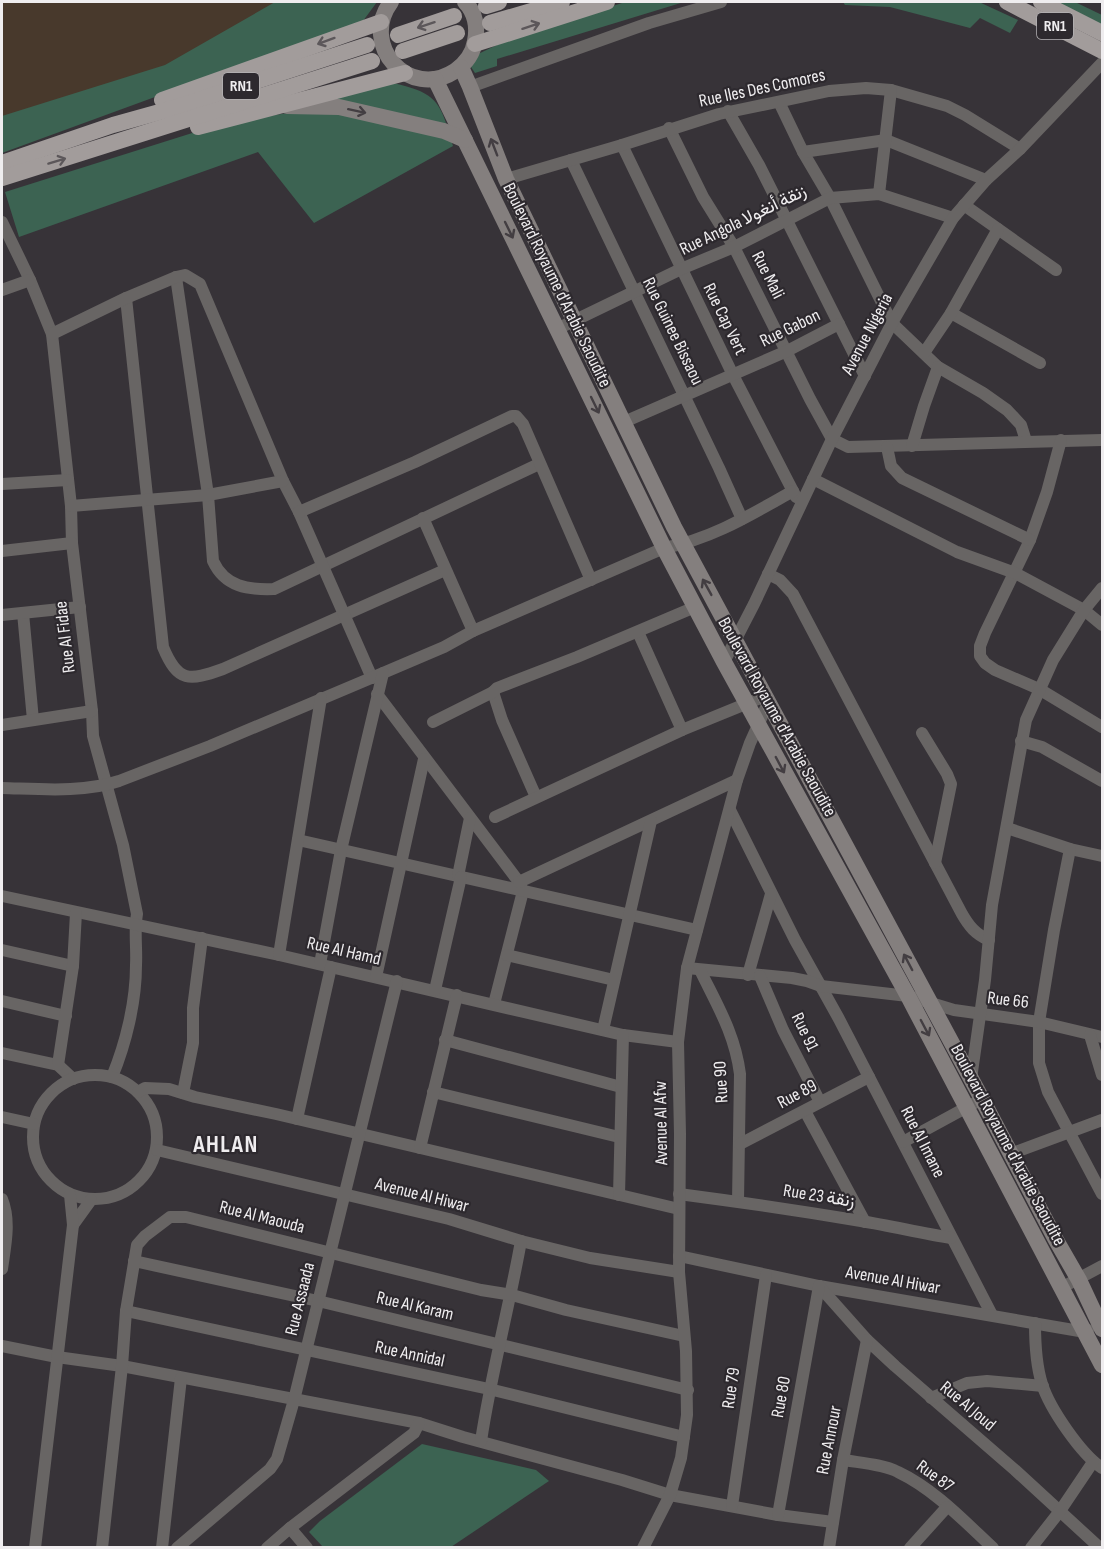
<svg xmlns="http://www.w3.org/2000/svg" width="1104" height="1549" font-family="'Sofia Sans Condensed',Vazirmatn,sans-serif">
<rect width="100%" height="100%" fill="#373338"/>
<!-- commercial -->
<path fill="#48392c" d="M2 2H323L278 30 2 118Z"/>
<!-- green -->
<g fill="#3c6352">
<path d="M275 2H377L363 21 2 153V116L165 65Z"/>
<path d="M625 2H684L497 59V66L475 73 471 67 476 55 501 43Z"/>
<path d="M843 2H979L1018 20 1010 33 980 18 970 28 890 7 845 5Z"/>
<path d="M1057 2H1075L1102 15V25Z"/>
<path d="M389 82C437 93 440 99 453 146L314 223 258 152 19 237 5 192 224 123 288 113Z"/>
<path d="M422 1444 536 1470 549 1481 451 1547H323L309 1532 320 1521Z"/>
</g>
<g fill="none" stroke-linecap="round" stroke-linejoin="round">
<!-- minor -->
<g stroke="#686564" stroke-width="12">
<path d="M470 87 649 23 721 2"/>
<path d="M779 102 803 152 830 198 892 323 938 367 983 393 1007 410 1021 425 1026 441"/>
<path d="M728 111 759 165 865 376"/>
<path d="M669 128 703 197 734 247 810 399 832 439 848 447 1102 440"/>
<path d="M622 145 733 375 796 497"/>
<path d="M803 152 886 140 986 180"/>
<path d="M571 160 719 468 742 519"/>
<path d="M506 179 622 145 719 114 829 91 866 88 891 90 947 106 965 115 1020 149"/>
<path d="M879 194 891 90"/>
<path d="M964 205 1056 270"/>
<path d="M2 222 30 280 52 334 71 506 72 543 92 711 93 736 123 845 137 914C134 931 137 948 136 965 136 1002 126 1043 112 1077"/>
<path d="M176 277 208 495 213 561C225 587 248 590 274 589L539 464"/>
<path d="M2 290 30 280"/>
<path d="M126 298 163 647C178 683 189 681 223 669L445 570"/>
<path d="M951 313 1040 363"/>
<path d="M557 329 681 269 734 247 830 198 879 194 953 218"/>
<path d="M52 334 126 298 176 277 185 275 200 284 283 481 299 512 372 678"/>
<path d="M924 353 951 313 998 229"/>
<path d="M624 422 787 351 839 324"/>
<path d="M1061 440 1047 492 1030 540 985 633 980 646V656L985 663 995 670 1039 689 1102 727"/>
<path d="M912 446 924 406 938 367"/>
<path d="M887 447 891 466 902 478 1030 540"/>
<path d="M813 479 957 552 1015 573 1084 610 1102 625"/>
<path d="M2 484 68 480"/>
<path d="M71 506 208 495 283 481"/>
<path d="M299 512 415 462 512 416H516L523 424 591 580"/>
<path d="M423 518 473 631"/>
<path d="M2 551 72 543"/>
<path d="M768 574 780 580 793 594 962 914C969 926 975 934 989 940"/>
<path d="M23 613 33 720"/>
<path d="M2 615 80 607"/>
<path d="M638 632 682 730"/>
<path d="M724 662 754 604 832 439 892 323 953 218 986 180 1020 149 1102 63"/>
<path d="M493 692 502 720 536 797"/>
<path d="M377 694 519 882 523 891 494 1004"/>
<path d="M433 722 493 692 497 688 577 657 695 607"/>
<path d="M2 725 92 711"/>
<path d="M922 733 947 774 951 784 935 863"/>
<path d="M1021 741 1042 747 1102 781"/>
<path d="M2 788C40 789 83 793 119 781L210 746 383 673 444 647 473 631 664 548C712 539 752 514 793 491"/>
<path d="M730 810 795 940 839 1019 992 1315"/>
<path d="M495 817 682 730 765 696"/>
<path d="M1007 828 1070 849 1102 856"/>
<path d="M298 840 697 930"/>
<path d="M1070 849 1054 930 1039 1022V1063L1048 1092 1102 1194"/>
<path d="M458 876 470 818"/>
<path d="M519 882 737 780"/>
<path d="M2 896 279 955 623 1035 678 1042"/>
<path d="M2 950 73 966"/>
<path d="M279 955 321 698"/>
<path d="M507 955 614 980"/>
<path d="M320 964 341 850 383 673"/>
<path d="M687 968 792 978 807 981 821 986 908 996 954 1010 1039 1022 1102 1037"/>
<path d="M700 970C717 1005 735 1034 740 1074L738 1201"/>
<path d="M748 975 771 894"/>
<path d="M760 976 783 1030 820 1102"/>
<path d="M376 977 424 759"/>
<path d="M435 990 461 877"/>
<path d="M2 1001 66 1016"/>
<path d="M603 1030 651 821"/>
<path d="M1090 1035 1102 1075"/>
<path d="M445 1040 621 1087"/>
<path d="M2 1053 58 1065 73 1079"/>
<path d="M58 1065 73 966 76 913"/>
<circle cx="95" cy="1137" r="62"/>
<path d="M971 1079 985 980 992 905 1026 720 1053 660 1084 610 1102 588"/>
<path d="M138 1092 145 1088 169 1089 195 1097 276 1114 679 1209"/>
<path d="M433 1092 619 1137"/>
<path d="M183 1093 193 1043V1008L202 938"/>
<path d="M805 1111 865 1222"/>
<path d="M2 1117 34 1124"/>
<path d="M297 1119 331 967"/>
<path d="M903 1142 982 1099"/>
<path d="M740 1144 869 1077"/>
<path d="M420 1148 457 995"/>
<path d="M157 1150 449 1219 521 1241 590 1258 679 1272"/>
<path d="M1010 1154 1102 1120"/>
<path d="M679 1194C740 1202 801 1211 861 1221 891 1226 921 1233 951 1238"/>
<path d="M619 1195 623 1035"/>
<path d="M2 1199C11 1221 5 1247 2 1269"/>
<path d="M73 1225 91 1200"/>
<path d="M679 1256 819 1286 1085 1332 1088 1330"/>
<path d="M134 1261 318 1301 688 1390"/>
<path d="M819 1286 867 1340 895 1366 1015 1470 1100 1548"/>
<path d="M1061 1288 1102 1266"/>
<path d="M126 1311 489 1389 684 1437"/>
<path d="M1035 1323C1035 1344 1036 1365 1042 1384 1050 1409 1081 1454 1102 1468"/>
<path d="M2 1346 57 1357 122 1366 419 1423 463 1437 622 1480 670 1495 778 1515 833 1522"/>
<path d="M931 1398 967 1383 987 1381 1043 1386"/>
<path d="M481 1441C491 1374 509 1308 521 1241"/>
<path d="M843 1460C861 1463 882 1464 898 1472 934 1489 964 1521 993 1548"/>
<path d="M732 1506 766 1275"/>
<path d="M778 1515 819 1286"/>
<path d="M290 1528 307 1548"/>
<path d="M35 1548 73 1225 70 1195"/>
<path d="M102 1548 122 1366 126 1311 137 1245 145 1236 170 1217H186L481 1290 512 1295 566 1310 684 1336"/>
<path d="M162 1548 181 1378"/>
<path d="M177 1548 270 1469 277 1459 294 1400 397 981"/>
<path d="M267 1548 290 1528 414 1433 419 1423"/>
<path d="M643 1548 670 1495 681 1458 687 1415 686 1351 679 1272 680 1134 678 1042 687 968 737 780 750 743 768 703"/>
<path d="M829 1548 843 1460 867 1340"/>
<path d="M910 1548 947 1507"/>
<path d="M1031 1548 1060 1511 1093 1462"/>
</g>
<!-- secondary -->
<g stroke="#847f7e" stroke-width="16">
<path d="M391 2C359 45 409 101 455 71 465 64 473 54 475 41 478 27 475 12 465 2"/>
<path d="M461 67 470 87 506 179 674 527 982 1099 1056 1240 1079 1280 1102 1329"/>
<path d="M435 79 664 548 724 662 908 996 1102 1365"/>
<path d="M287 106 339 107 444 131 465 140"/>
</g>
<!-- trunk -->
<g stroke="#a29c9b" stroke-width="16">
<path d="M1007 2 1102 51"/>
<path d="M1041 2 1102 33"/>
<path d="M486 6 499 2"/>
<path d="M490 23 562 2"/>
<path d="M398 35 454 16"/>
<path d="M475 44 607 2"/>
<path d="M403 51 457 33"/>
<path d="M162 100 381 22"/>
<path d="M198 127 405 73"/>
<path d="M2 163 113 125 174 108 367 45"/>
<path d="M2 178 372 61"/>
</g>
</g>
<!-- one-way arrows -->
<defs><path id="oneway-shaft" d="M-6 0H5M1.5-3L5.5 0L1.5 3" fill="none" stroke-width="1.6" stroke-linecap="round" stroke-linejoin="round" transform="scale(1.5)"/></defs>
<g stroke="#5c575a">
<use href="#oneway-shaft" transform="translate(426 25) rotate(162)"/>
<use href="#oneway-shaft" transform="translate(531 26) rotate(-18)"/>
<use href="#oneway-shaft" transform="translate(326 41) rotate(160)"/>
<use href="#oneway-shaft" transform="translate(57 161) rotate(-17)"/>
</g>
<g stroke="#433e42">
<use href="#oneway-shaft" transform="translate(357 111) rotate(12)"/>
<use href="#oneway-shaft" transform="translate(494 147) rotate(-111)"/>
<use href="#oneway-shaft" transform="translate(509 230) rotate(64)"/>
<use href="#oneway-shaft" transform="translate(595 405) rotate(64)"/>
<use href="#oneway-shaft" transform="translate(707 587) rotate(-119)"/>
<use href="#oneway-shaft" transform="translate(780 765) rotate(62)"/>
<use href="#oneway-shaft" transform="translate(908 962) rotate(-118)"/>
<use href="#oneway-shaft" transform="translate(925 1028) rotate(62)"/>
</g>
<g text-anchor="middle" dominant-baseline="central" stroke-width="4.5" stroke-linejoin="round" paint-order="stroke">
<!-- shield labels -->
<g fill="#2d292e" stroke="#b5b2b5" stroke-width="1.5">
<rect x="1037" y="13" width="36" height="26" rx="4.5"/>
<rect x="223" y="73" width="36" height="26" rx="4.5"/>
</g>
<g font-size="16" font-weight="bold" fill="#efedef">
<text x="1055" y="26">RN1</text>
<text x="241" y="86">RN1</text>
</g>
<!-- street labels -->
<g font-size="18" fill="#efedef" stroke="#2d292e">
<text transform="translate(762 88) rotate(-12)">Rue Iles Des Comores</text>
<text transform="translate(743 220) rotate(-26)">Rue Angola زنقة أنغولا</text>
<text transform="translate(768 275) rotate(63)">Rue Mali</text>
<text transform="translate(557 285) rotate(64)">Boulevard Royaume d'Arabie Saoudite</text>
<text transform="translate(725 319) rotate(64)">Rue Cap Vert</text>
<text transform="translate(790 328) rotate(-26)">Rue Gabon</text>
<text transform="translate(673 331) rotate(64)">Rue Guinee Bissaou</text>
<text transform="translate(867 334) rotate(-62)">Avenue Nigeria</text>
<text transform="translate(65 637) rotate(-97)">Rue Al Fidae</text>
<text transform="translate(777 717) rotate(61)">Boulevard Royaume d'Arabie Saoudite</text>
<text transform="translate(344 951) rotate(13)">Rue Al Hamd</text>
<text transform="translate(1008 1000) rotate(7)">Rue 66</text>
<text transform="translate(805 1032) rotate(64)">Rue 91</text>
<text transform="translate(721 1082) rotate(-93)">Rue 90</text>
<text transform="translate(797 1094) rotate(-28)">Rue 89</text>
<text transform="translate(661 1123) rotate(-91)">Avenue Al Afw</text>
<text transform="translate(923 1142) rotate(63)">Rue Al Imane</text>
<text transform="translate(1008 1145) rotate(62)">Boulevard Royaume d'Arabie Saoudite</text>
<text transform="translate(422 1195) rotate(14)">Avenue Al Hiwar</text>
<text transform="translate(819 1196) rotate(9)">Rue 23 زنقة</text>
<text transform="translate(262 1217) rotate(14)">Rue Al Maouda</text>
<text transform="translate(893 1280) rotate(10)">Avenue Al Hiwar</text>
<text transform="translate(300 1299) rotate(-76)">Rue Assaada</text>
<text transform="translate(415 1306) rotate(13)">Rue Al Karam</text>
<text transform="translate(410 1354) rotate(12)">Rue Annidal</text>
<text transform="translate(731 1388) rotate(-82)">Rue 79</text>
<text transform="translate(781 1397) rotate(-80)">Rue 80</text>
<text transform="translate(968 1406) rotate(40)">Rue Al Joud</text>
<text transform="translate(829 1440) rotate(-79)">Rue Annour</text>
<text transform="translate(935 1476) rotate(36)">Rue 87</text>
</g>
<!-- district labels -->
<g font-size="24" font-weight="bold" letter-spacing="1.5" fill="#efedef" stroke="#2d292e">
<text x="226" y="1144">AHLAN</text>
</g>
</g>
<!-- border -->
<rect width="1104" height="1549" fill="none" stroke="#efedef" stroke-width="6"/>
</svg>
